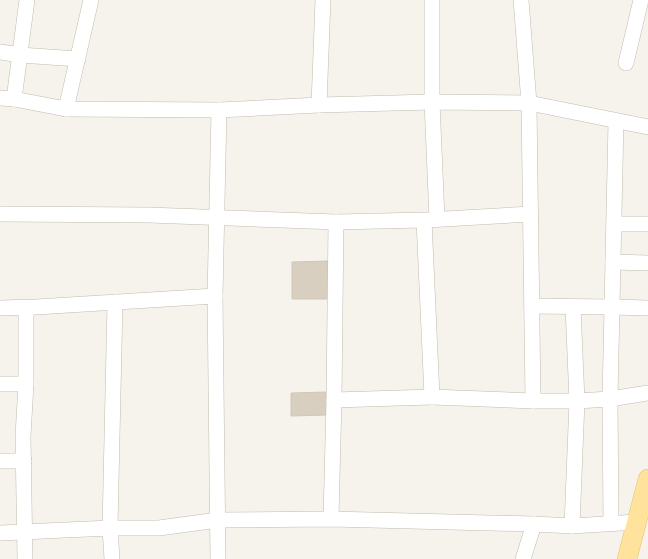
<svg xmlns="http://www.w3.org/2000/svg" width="648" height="559" font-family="'Noto Sans',sans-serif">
<rect width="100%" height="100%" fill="#f6f3ec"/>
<!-- building -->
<g fill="#d8cfc1" stroke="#d3c7b4">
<path d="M330 261V299H292V262Z"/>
<path d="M328 392V415L291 416V393Z"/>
</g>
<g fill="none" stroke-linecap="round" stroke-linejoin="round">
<defs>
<g id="minor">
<path d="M91 0 66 109 219 110"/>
<path d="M432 0V102L437 219"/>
<path d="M521 0 529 103 533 401"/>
<path d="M0 52 20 55 78 59"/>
<path d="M626 63 641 0"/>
<path d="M0 98 14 99 66 109"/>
<path d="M14 99 27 0"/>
<path d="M319 105 323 0"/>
<path d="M0 214 149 215 336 222 424 220 432 397 533 401H577L572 526"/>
<path d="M427 220 531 214"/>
<path d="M614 224H648"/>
<path d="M613 262 648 263"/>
<path d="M215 296 219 110 319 105 432 102 529 103 648 127"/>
<path d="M532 306 612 307 648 308"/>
<path d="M573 307 577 401 610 399 648 393"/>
<path d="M0 308 36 307 215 296 218 559"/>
<path d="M0 384H26"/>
<path d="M334 400 432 397"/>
<path d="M0 461H24"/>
<path d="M331 519 334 400 336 222"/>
<path d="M534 524 572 526 637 522"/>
<path d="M611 524 610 399 616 121"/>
<path d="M0 533 110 528H159L218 520 331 519 534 524 523 559"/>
<path d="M25 559 23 436 26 384V308"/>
<path d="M112 559 110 528 115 302"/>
</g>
<path id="major" d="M627 559 648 479"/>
</defs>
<!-- minor casing -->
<use href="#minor" stroke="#c2bbae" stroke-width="16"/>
<!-- major casing -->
<use href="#major" stroke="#e6c16a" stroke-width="20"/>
<!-- minor -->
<use href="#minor" stroke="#fff" stroke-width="15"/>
<!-- major -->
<use href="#major" stroke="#ffe39c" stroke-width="19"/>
</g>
</svg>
